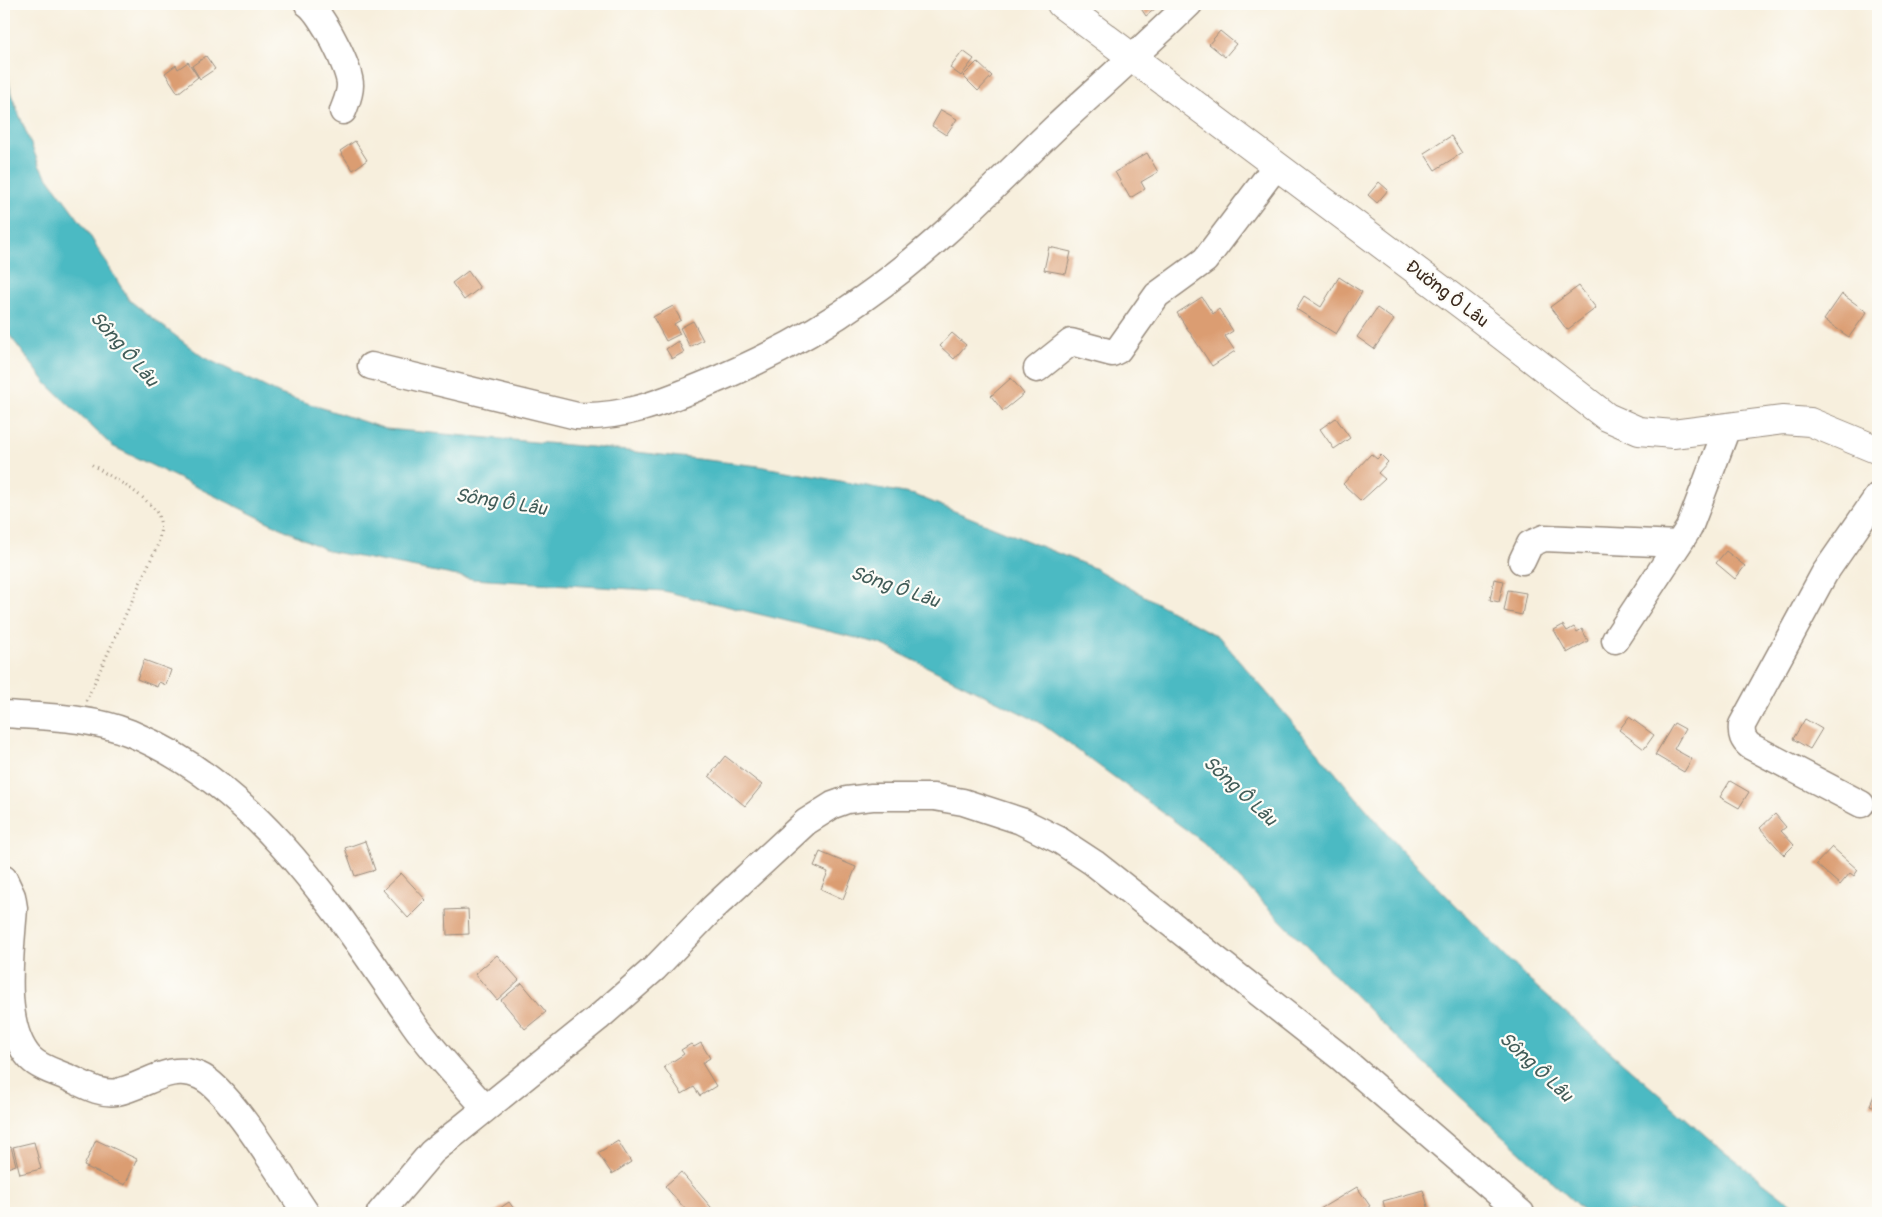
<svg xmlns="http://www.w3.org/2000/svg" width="1882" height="1217" font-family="Pangolin,sans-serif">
<rect width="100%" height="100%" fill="#fdfcf7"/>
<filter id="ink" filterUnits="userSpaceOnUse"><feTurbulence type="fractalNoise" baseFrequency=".02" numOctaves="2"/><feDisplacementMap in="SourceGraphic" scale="10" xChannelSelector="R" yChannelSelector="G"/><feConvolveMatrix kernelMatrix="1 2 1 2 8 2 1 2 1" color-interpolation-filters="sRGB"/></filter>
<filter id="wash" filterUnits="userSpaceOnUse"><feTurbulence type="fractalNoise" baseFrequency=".0096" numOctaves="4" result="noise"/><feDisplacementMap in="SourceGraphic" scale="20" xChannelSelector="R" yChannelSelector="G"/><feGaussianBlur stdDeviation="1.12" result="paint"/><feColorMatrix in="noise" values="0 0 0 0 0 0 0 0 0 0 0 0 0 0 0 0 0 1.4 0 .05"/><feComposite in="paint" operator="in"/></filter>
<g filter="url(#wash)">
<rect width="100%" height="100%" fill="#f7efdd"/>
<!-- water -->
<path fill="#4cbac3" stroke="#447270" d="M4 52 11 94 40 167 86 229 129 300 203 357 280 394 386 429 592 447 759 466 915 495 1094 568 1220 638 1398 846 1531 982 1723 1151 1803 1213H1586L1399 1040 1203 842 1039 722 881 644 664 591 473 579 328 551 112 446 47 384 4 328Z"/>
<g id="blocks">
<!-- building -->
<g fill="#db9d72">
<path d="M1138 4H1159L1160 5 1146 16Z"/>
<path d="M1220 31 1236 44 1225 57 1209 44Z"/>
<path d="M963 51 974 59 961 76 950 68Z"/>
<path d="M206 56 215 69 200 79 192 66Z"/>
<path d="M188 62 198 77 178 93 165 73 176 65 178 69Z"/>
<path d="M977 62 992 76 978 91 963 76Z"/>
<path d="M941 110 957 119 946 135 932 126Z"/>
<path d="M1451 136 1462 153 1435 170 1424 153Z"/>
<path d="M355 141 367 160 353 170 340 151Z"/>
<path d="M1147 153 1158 172 1141 182 1145 189 1130 198 1115 172Z"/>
<path d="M1379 182 1388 190 1377 203 1368 195Z"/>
<path d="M1049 247 1071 252 1066 274 1044 270Z"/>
<path d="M468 271 480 288 464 300 452 283Z"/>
<path d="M1339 277 1362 292 1336 334 1296 309 1304 296 1321 307Z"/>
<path d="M1579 286 1596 308 1567 330 1550 307Z"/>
<path d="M1842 294 1867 312 1849 337 1824 320Z"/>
<path d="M1202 297 1213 314 1219 309 1233 331 1225 336 1235 351 1212 366 1177 313Z"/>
<path d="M673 306 681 320 674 324 680 334 666 341 653 317Z"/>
<path d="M1377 308 1394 320 1374 349 1357 337Z"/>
<path d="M693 321 703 340 690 347 680 328Z"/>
<path d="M952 333 966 345 954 359 940 346Z"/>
<path d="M678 341 684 352 672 359 666 349Z"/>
<path d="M1011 378 1024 394 1003 411 991 396Z"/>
<path d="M1336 418 1350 438 1334 449 1320 429Z"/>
<path d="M1371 454 1377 459 1381 455 1388 462 1378 473 1385 479 1361 501 1343 484Z"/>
<path d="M1726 551 1745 566 1735 579 1716 563Z"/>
<path d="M1494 579 1504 581 1499 602 1490 600Z"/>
<path d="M1508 590 1526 593 1522 615 1504 611Z"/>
<path d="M1563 625 1567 631 1574 627 1577 632 1582 629 1588 641 1567 653 1554 630Z"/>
<path d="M144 660 171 670 166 685 159 682 157 687 137 679Z"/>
<path d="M1629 717 1654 735 1644 749 1619 730Z"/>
<path d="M1805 719 1822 729 1810 749 1793 739Z"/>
<path d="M1674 723 1685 729 1674 749 1692 759 1684 772 1655 755Z"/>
<path d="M725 756 762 785 745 806 709 776Z"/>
<path d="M1730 781 1749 792 1739 808 1720 797Z"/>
<path d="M1775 814 1786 827 1781 831 1794 845 1784 855 1760 828Z"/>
<path d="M365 841 375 870 355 876 345 848Z"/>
<path d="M1832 847 1858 870 1854 876 1850 873 1840 885 1816 864Z"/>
<path d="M820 852 856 867 843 899 821 889 828 872 814 866Z"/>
<path d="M401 873 426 900 408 918 383 890Z"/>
<path d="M468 909 469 934 447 935 446 910Z"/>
<path d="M497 955 519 980 497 1000 475 974Z"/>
<path d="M522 983 546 1012 525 1029 501 1000Z"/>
<path d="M701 1043 710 1058 702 1063 716 1086 700 1096 694 1087 682 1094 664 1067 684 1054 681 1050 691 1044 694 1047Z"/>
<path d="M1878 1086V1108L1870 1105Z"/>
<path d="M96 1140 137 1159 125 1185 84 1166Z"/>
<path d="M618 1141 631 1162 612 1174 598 1153Z"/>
<path d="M34 1142 41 1169 20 1174 13 1147Z"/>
<path d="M11 1147 16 1165 4 1169V1149Z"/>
<path d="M681 1172 716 1213H680L685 1209 665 1186Z"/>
<path d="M1357 1187 1370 1206 1359 1213H1323L1320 1209Z"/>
<path d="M1423 1190 1430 1213H1386L1383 1201Z"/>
<path d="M509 1202 517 1213H493Z"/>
</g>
</g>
</g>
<g filter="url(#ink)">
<use href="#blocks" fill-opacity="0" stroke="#998c7e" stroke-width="1"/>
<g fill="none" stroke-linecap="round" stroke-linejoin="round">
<defs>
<g id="minor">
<path d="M308 4C322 14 350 68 350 85 350 95 346 103 343 111"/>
<path d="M371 366 577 416C622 418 660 403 701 386 758 363 814 334 864 298 934 249 994 186 1056 127 1100 86 1146 46 1189 4"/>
<path d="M1037 369 1071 342 1112 353 1118 350 1157 295 1205 260 1276 166"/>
<path d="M1522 561 1530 544 1544 538 1678 544"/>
<path d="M1615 640 1689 528 1727 428"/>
<path d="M4 714C46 717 90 717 130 733 261 787 337 913 414 1024 435 1054 461 1080 485 1108"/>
<path d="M1861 804 1750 746C1743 740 1741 735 1742 725L1824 574 1878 496"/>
<path d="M4 879 12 896 14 908C11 950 0 1025 30 1058 40 1068 55 1072 67 1077 83 1084 100 1095 117 1092 146 1086 170 1062 200 1076 229 1088 285 1183 306 1213"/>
<path d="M380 1213 432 1152 598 1018 655 968 713 908 806 822 833 805 847 800 872 797H934L963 802 1021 821 1059 840 1094 863 1339 1056 1521 1213"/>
</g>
<path id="major" d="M1061 4 1465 307 1607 417 1639 431 1673 434 1783 420 1810 422 1878 450"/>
</defs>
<!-- minor casing -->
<use href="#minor" stroke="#998c7e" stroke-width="29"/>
<!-- major casing -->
<use href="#major" stroke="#998c7e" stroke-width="30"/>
<!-- path -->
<path stroke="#998c7e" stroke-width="3" stroke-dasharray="1 4" stroke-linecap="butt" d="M86 701 158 544C160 536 162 526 159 517 151 497 110 477 91 464"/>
<!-- minor -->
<use href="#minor" stroke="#fff" stroke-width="26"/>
<!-- major -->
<use href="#major" stroke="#fff" stroke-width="28"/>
</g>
</g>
<g text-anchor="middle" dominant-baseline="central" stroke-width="4.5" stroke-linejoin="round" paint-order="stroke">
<!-- street labels -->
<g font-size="18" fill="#3b2a1e" stroke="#fdfcf7">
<text transform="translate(1447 294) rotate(37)">Đường Ô Lâu</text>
</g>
<!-- water labels -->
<g font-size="19" font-style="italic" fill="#415c58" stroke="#fdfcf7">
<text transform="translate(124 349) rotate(49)">Sông Ô Lâu</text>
<text transform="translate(501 502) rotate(9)">Sông Ô Lâu</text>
<text transform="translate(895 587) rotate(19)">Sông Ô Lâu</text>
<text transform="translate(1240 791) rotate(43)">Sông Ô Lâu</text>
<text transform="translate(1536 1067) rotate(43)">Sông Ô Lâu</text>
</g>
</g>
<!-- margin -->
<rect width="1882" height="1217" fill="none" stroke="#fdfcf7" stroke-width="20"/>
</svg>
